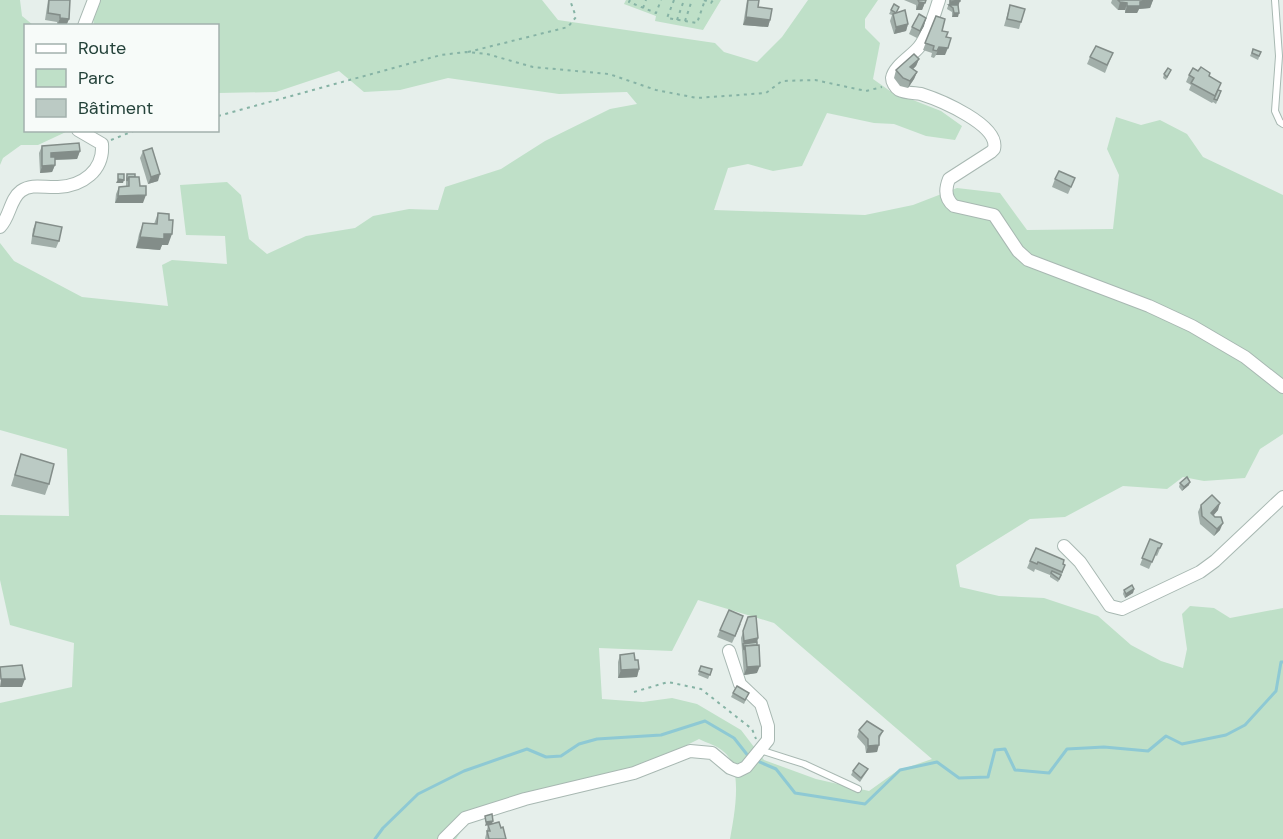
<svg xmlns="http://www.w3.org/2000/svg" width="1283" height="839" font-family="'DM Sans',sans-serif">
<rect width="100%" height="100%" fill="#e6efeb"/>
<!-- green -->
<g fill="#bfe0c8" fill-rule="evenodd">
<path d="M0 0H20L22 16 33 25 26 26V130L68 131 38 145H21L3 158 0 165Z"/>
<path d="M90 0H542L558 20 715 43 724 52 757 62 782 37 808 0H878L865 19V28L880 43 873 79 890 91 941 111 962 126 955 140 926 136 894 124 874 123 827 113 802 166 773 171 748 164 728 168 714 210 865 215 913 205 957 188 1000 193 1027 230 1113 229 1119 175 1107 149 1116 117 1141 125 1160 120 1187 134 1203 157 1283 195V434L1260 449 1245 478 1204 481 1183 477 1167 489 1123 486 1065 517 1030 519 956 565 960 587 999 596 1044 598 1098 616 1131 645 1161 661 1183 668 1187 649 1182 614 1190 606 1214 608 1230 618 1283 608V839H730C734 817 744 768 724 752 718 746 707 743 699 739L669 754 465 825 456 839H0V703L72 687 74 643 10 625 0 580V515L69 516 67 449 0 430V243L14 261 82 297 168 306 162 265 172 260 227 264 225 236 186 235 180 185 227 182 241 195 249 239 267 254 306 236 355 228 373 216 409 209 438 210 445 187 501 169 545 141 610 109 637 104 627 92 559 94 448 78 400 90 364 92 339 71 276 92 218 93V26L94 25ZM698 600 774 623 932 759 897 771 869 791 816 779 764 760 741 730 697 704 672 698 643 702 602 699 599 648 672 651Z"/>
<path d="M626 0H721L703 30 655 21 656 16 624 4Z"/>
</g>
<g fill="none" stroke-linecap="round" stroke-linejoin="round">
<!-- stream -->
<g stroke="#8ec9d4" stroke-width="3">
<path d="M755 760 776 769 795 793 865 804 900 770 937 762 959 778 988 777 995 750 1005 749 1015 770 1049 773 1067 749 1104 747 1148 751 1166 736 1182 744 1226 735 1245 725 1276 691 1281 662H1283"/>
<path d="M375 839 383 828 418 794 464 771 527 749 546 757 561 756 579 744 597 739 661 735 705 721 734 738 749 757"/>
</g>
<defs>
<g id="lane">
<path d="M1275 0 1279 56 1275 111 1280 122 1283 124"/>
<path d="M760 750 804 764 858 789"/>
</g>
<g id="street">
<path d="M939 0C934 15 929 34 919 47 912 56 894 66 892 78 892 82 895 87 899 90 905 93 914 93 921 94 940 100 1000 125 994 149L991 152 949 179C945 189 945 199 954 206L994 215 1018 251 1028 260 1149 306 1192 326 1245 357 1283 387"/>
<path d="M84 26 94 0"/>
<path d="M0 227C10 217 10 199 21 191 32 183 45 188 58 187 82 186 104 171 102 144L78 130"/>
<path d="M1064 546 1080 562 1110 606 1122 609 1200 572 1215 561 1283 497"/>
<path d="M444 839 465 818 525 799 634 773 690 751 712 753 730 768 738 771 746 767 768 740V726L761 704 740 684 729 651"/>
</g>
</defs>
<!-- lane casing -->
<use href="#lane" stroke="#a8b8b2" stroke-width="8"/>
<!-- street casing -->
<use href="#street" stroke="#a8b8b2" stroke-width="14"/>
<!-- path -->
<g stroke="#86b3a5" stroke-width="2" stroke-dasharray="3 4.5" stroke-linecap="butt">
<path d="M630 0 629 2 656 13 661 0"/>
<path d="M674 0 667 18 697 23 705 0"/>
<path d="M704 0 711 3 713 0"/>
<path d="M643 8 646 0"/>
<path d="M677 20 684 0"/>
<path d="M685 21 692 0"/>
<path d="M468 52 568 27 576 17 570 0"/>
<path d="M218 116 441 55 466 52 487 54 533 67 609 74 656 90 697 98 766 93 782 81 815 80 866 91 882 87"/>
<path d="M111 140 136 130"/>
<path d="M634 692 668 682 701 689 752 729 756 739"/>
</g>
<!-- lane -->
<use href="#lane" stroke="#fff" stroke-width="6"/>
<!-- street -->
<use href="#street" stroke="#fff" stroke-width="12"/>
</g>
<!-- wall -->
<g fill="#a1aea9">
<path d="M48 0H70L69 19 66 26H57V22L45 20Z"/>
<path d="M747 0H759L758 7 770 20 768 27 743 25Z"/>
<path d="M904 0H926L922 10H916V5Z"/>
<path d="M950 0H961H960L958 5V17H952V12L947 9Z"/>
<path d="M1112 0H1153L1150 8 1139 9 1137 13H1125V10H1118L1111 3Z"/>
<path d="M894 4 896 13 908 24 906 31 894 34 890 21 892 15 889 14Z"/>
<path d="M1010 5 1021 22 1019 29 1004 26Z"/>
<path d="M936 16 942 31 946 37 945 55H936L934 58 931 57 932 53 923 50Z"/>
<path d="M924 26 917 38 909 34 912 27Z"/>
<path d="M1253 49 1261 52 1258 60 1250 56Z"/>
<path d="M1113 53 1105 73 1087 64 1090 57Z"/>
<path d="M919 59 916 66 913 69 917 72 914 79 908 88 900 86 894 78 896 70Z"/>
<path d="M1171 70 1166 80 1163 78 1164 74Z"/>
<path d="M1189 75 1209 76 1218 90 1220 95 1216 104 1213 102 1212 103 1189 90 1191 85 1186 82Z"/>
<path d="M42 146 80 151 77 159 55 160V165L52 172 40 173 39 153Z"/>
<path d="M143 151 158 181 148 184 140 158Z"/>
<path d="M127 174 135 177 140 186 143 203H115L116 194 119 187 126 186V178Z"/>
<path d="M1075 178 1068 194 1052 187 1055 179Z"/>
<path d="M158 213 168 245H162L160 250 136 248 139 234 143 223 154 224Z"/>
<path d="M36 222 59 241 56 248 31 244 33 229Z"/>
<path d="M21 454 49 484 45 495 11 486Z"/>
<path d="M1180 483 1189 485 1182 491 1179 487Z"/>
<path d="M1201 505 1218 510 1213 515 1220 530 1214 536 1200 524 1198 512Z"/>
<path d="M1150 539 1162 544 1157 556 1155 555 1149 569 1140 565Z"/>
<path d="M1030 561 1063 564V572L1058 582 1050 577V575L1035 569 1034 572 1027 568Z"/>
<path d="M1134 589 1133 593 1125 598 1123 594 1124 590Z"/>
<path d="M748 617 758 638 757 642V673L744 675 741 638Z"/>
<path d="M741 624 732 643 717 637 720 630Z"/>
<path d="M620 655 635 660 639 669 637 677 618 678V662Z"/>
<path d="M701 666 712 669 708 679 698 675Z"/>
<path d="M733 693H749L744 704 731 697Z"/>
<path d="M859 730 883 731 879 740 877 752 866 753 865 746 857 737Z"/>
<path d="M868 769 866 773 860 782 851 775 853 771Z"/>
<path d="M488 825 501 828 506 839H485Z"/>
</g>
<!-- shaded-wall -->
<g fill="#838d89">
<path d="M926 0 922 10H916L919 2Z"/>
<path d="M1153 0 1150 8 1139 9 1137 13H1125L1127 6 1140 2Z"/>
<path d="M960 1 957 9 949 5 947 9 950 2Z"/>
<path d="M1120 2 1127 3 1125 10H1118Z"/>
<path d="M954 13H959L958 17H952Z"/>
<path d="M746 17 770 20 768 27 743 25Z"/>
<path d="M60 18 69 19 66 26H57Z"/>
<path d="M926 18 924 26 917 38 920 31Z"/>
<path d="M908 24 906 31 894 34 896 27Z"/>
<path d="M939 47 948 48 945 55H936Z"/>
<path d="M919 59 916 66 908 74 910 67Z"/>
<path d="M917 72 914 79 908 88 910 81Z"/>
<path d="M80 151 77 159 48 160 51 153Z"/>
<path d="M55 165 52 172 40 173 42 166Z"/>
<path d="M160 174 158 181 148 184 151 177Z"/>
<path d="M118 179 124 180 123 183H116Z"/>
<path d="M146 195 143 203H115L118 196Z"/>
<path d="M164 234H172L168 245H162L160 250 136 248 140 237Z"/>
<path d="M1190 482 1189 485 1182 491 1184 487Z"/>
<path d="M1220 503 1218 510 1209 521 1211 513Z"/>
<path d="M1223 523 1220 530 1214 536 1217 529Z"/>
<path d="M1134 589 1133 593 1125 598 1126 594Z"/>
<path d="M758 638 756 646 743 644 742 648 744 641Z"/>
<path d="M760 666 757 673 744 675 747 667Z"/>
<path d="M639 669 637 677 618 678 621 670Z"/>
<path d="M1 679H25L22 687H0Z"/>
<path d="M879 745 877 752 866 753 868 746Z"/>
<path d="M493 821 492 824 485 826 486 822Z"/>
</g>
<!-- building -->
<g fill="#bbcac4" stroke="#838d89" stroke-width="1.5">
<path d="M49 0H70L69 19 60 18V15L48 13Z"/>
<path d="M748 0H759L758 7 772 9 770 20 746 17Z"/>
<path d="M918 0H926L925 3 919 2Z"/>
<path d="M950 0H960V1L950 2Z"/>
<path d="M1118 0H1153L1140 2V6H1127V3L1120 2Z"/>
<path d="M894 4 899 7 896 13 891 10Z"/>
<path d="M949 5H958L959 13H954L953 8Z"/>
<path d="M1010 5 1025 9 1021 22 1007 19Z"/>
<path d="M905 10 908 24 896 27 893 14Z"/>
<path d="M919 14 926 18 920 31 912 27Z"/>
<path d="M936 16 945 19 942 31 948 32 946 37 951 38 948 48 939 47 937 51 933 50 934 46 925 43Z"/>
<path d="M1096 46 1113 53 1107 65 1090 57Z"/>
<path d="M1253 49 1261 52 1259 56 1252 53Z"/>
<path d="M914 54 919 59 910 67 917 72 910 81 903 78 896 70Z"/>
<path d="M1201 67 1210 73 1209 76 1221 83 1215 96 1191 83 1194 78 1189 75 1193 68 1198 71Z"/>
<path d="M1168 68 1171 70 1167 77 1164 74Z"/>
<path d="M1218 90 1221 91 1217 100 1214 99Z"/>
<path d="M79 143 80 151 51 153V157H55V165L42 166V146Z"/>
<path d="M152 148 160 174 151 177 143 151Z"/>
<path d="M1059 171 1075 178 1071 187 1055 179Z"/>
<path d="M118 174H124V180L118 179Z"/>
<path d="M127 174H135V177H129L127 181Z"/>
<path d="M129 177H139L140 186H146V195L118 196 119 187 129 186Z"/>
<path d="M158 213 169 214V220H173L172 234H164V239L140 237 143 223 157 224Z"/>
<path d="M36 222 62 227 59 241 33 236Z"/>
<path d="M21 454 54 464 49 484 15 475Z"/>
<path d="M1187 477 1190 482 1184 487 1180 483Z"/>
<path d="M1212 495 1220 503 1211 513 1215 517H1221L1223 523 1217 529 1202 516 1201 505Z"/>
<path d="M1150 539 1162 544 1160 548H1158L1152 562 1142 558Z"/>
<path d="M1036 548 1064 560 1063 564 1065 565 1062 572 1038 562 1037 564 1030 561Z"/>
<path d="M1052 571 1061 575 1059 579 1051 573Z"/>
<path d="M1132 585 1134 589 1126 594 1124 590Z"/>
<path d="M729 610 743 616 735 636 720 630Z"/>
<path d="M756 616 758 638 744 641 743 631 748 617Z"/>
<path d="M757 642V645L745 646 744 650 743 644Z"/>
<path d="M759 645 760 666 747 667 745 646Z"/>
<path d="M634 653 635 660H638L639 669 621 670 620 655Z"/>
<path d="M22 665 25 679H1L0 667Z"/>
<path d="M701 666 712 669 710 675 699 671Z"/>
<path d="M737 686 749 693 745 700 733 693Z"/>
<path d="M867 721 883 731 879 736V745L868 746V739L859 730Z"/>
<path d="M859 763 868 769 861 778 853 771Z"/>
<path d="M492 814 493 821 486 822 485 816Z"/>
<path d="M499 822 501 828 503 827 506 839H489L487 831H490L488 825Z"/>
</g>
<!-- legend -->
<rect x="24" y="24" width="195" height="108" fill="#f7fbf9" stroke="#a3b1ad" stroke-width="1.5"/>
<rect x="36" y="44" width="30" height="9" fill="#ffffff" stroke="#a3b1ad" stroke-width="1.5"/>
<text x="78" y="54" font-size="18" fill="#24423a">Route</text>
<rect x="36" y="69" width="30" height="18" fill="#bfe0c8" stroke="#a3b1ad" stroke-width="1.5"/>
<text x="78" y="84" font-size="18" fill="#24423a">Parc</text>
<rect x="36" y="99" width="30" height="18" fill="#bbcac4" stroke="#a3b1ad" stroke-width="1.5"/>
<text x="78" y="114" font-size="18" fill="#24423a">Bâtiment</text>
</svg>
